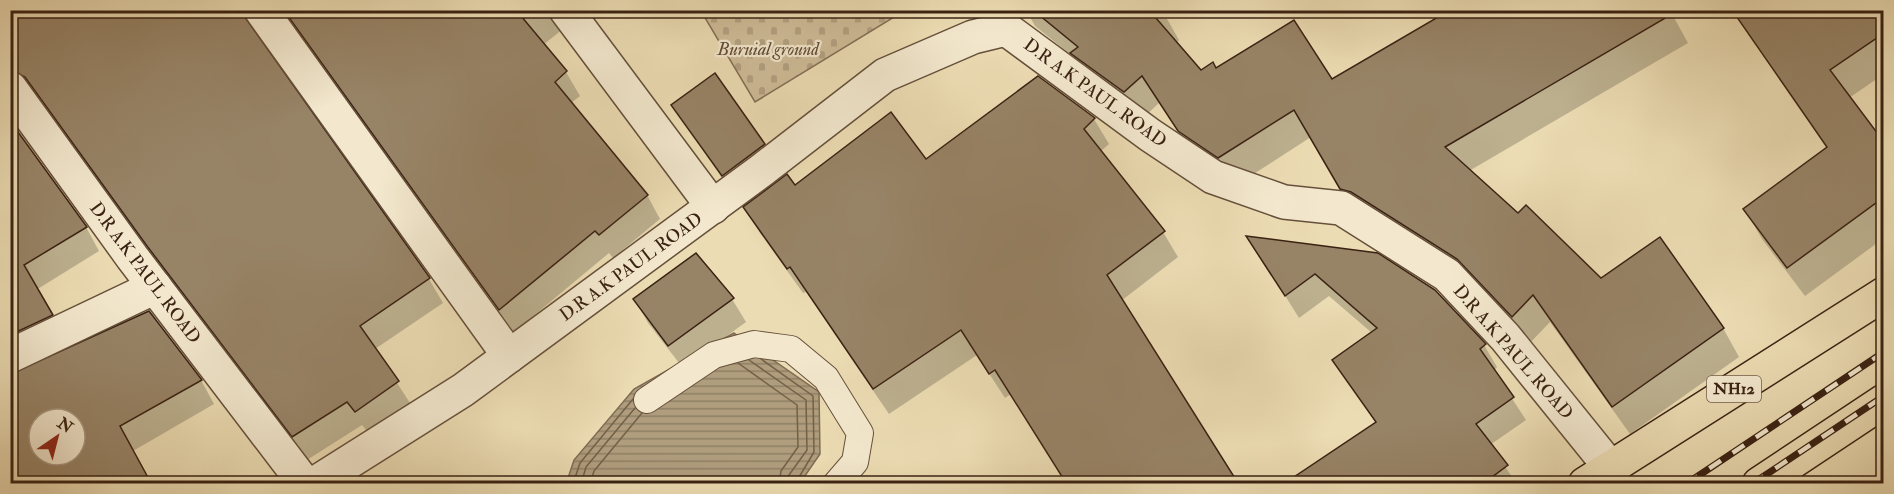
<svg xmlns="http://www.w3.org/2000/svg" width="1894" height="494" font-family="'IM FELL Double Pica',serif">
<defs>
<pattern id="cemetery-stones" width="16" height="16" patternUnits="userSpaceOnUse" patternTransform="scale(1.5)"><rect width="16" height="16" fill="#cebc98"/><path d="M2 7V4a2 2 0 0 1 4 0v3zM10 15v-3a2 2 0 0 1 4 0v3z" fill="#b2a182"/></pattern>
<pattern id="water-rules" width="6" height="5" patternUnits="userSpaceOnUse" patternTransform="scale(1.5)"><rect width="6" height="5" fill="#af9d7d"/><path d="M0 2.5h6" fill="none" stroke="#8f8065"/></pattern>
</defs>
<rect width="100%" height="100%" fill="#ecdcb3"/>
<filter id="stains"><feTurbulence type="fractalNoise" baseFrequency=".00333" numOctaves="4"/><feColorMatrix values="0 0 0 0 .2 0 0 0 0 .09 0 0 0 0 .02 0 0 0 .5 -.17"/></filter>
<radialGradient id="worn" r=".72"><stop offset=".6" stop-color="#630" stop-opacity="0"/><stop offset="1" stop-color="#630" stop-opacity=".3"/></radialGradient>
<!-- cemetery -->
<path fill="url(#cemetery-stones)" stroke="#846f56" stroke-width="1.5" d="M701 11H904L755 102Z"/>
<!-- water -->
<path fill="url(#water-rules)" stroke="#806c53" stroke-width="1.5" d="M734 333 819 392 820 454 800 483 566 484 574 460 634 389Z"/>
<!-- shadow -->
<g fill="#0003" fill-rule="evenodd">
<path d="M10 10H238L429 279 443 303 375 349 412 406 370 435 362 425 307 460 163 270 41 101 32 94 10 99Z"/>
<path d="M288 10H587L543 45 566 72 580 96 571 103 647 195 660 219 613 258 609 253 514 332 301 36Z"/>
<path d="M1026 10H1162L1179 40 1176 44 1200 72 1216 70 1331 81 1670 10 1688 43 1469 171 1518 215 1601 280 1723 328 1739 357 1630 434 1550 322 1529 344 1358 217 1311 137 1235 186 1196 159 1159 103 1141 120 1088 81 1075 58 1035 26Z"/>
<path d="M1733 10 1884 20V74L1849 98 1884 144V238L1805 296 1762 239 1745 210 1827 149Z"/>
<path d="M1038 78 1094 119 1109 144 1100 152 1163 232 1178 257 1121 301 1232 480 1226 484H1067L1011 394 1005 398 977 355 889 414 806 292 803 293 760 233 745 207 794 187 926 161Z"/>
<path d="M673 105 764 145 778 168 736 199Z"/>
<path d="M10 123 86 227 99 251 36 290 65 339 10 368Z"/>
<path d="M1249 238 1484 345 1497 367 1494 371 1526 420 1490 445 1517 484H1288L1376 423 1334 360 1372 333 1329 296 1299 318Z"/>
<path d="M732 299 746 322 683 368 648 323 635 300Z"/>
<path d="M10 376 201 380 214 404 133 451 150 484H10ZM39 419H75V455H39Z"/>
</g>
<g fill="none" stroke-linecap="round" stroke-linejoin="round">
<!-- shore -->
<g stroke="#746048" stroke-width="1.5">
<path d="M761 359 813 396 814 452 795 484"/>
<path d="M749 360 806 400 807 450 789 475 788 484"/>
<path d="M738 363 797 405 798 447 781 471 779 484"/>
<path d="M573 484 580 463 633 399"/>
<path d="M581 484 586 467 635 408"/>
<path d="M590 484 594 471 642 413"/>
</g>
</g>
<!-- building -->
<g fill="#978366" stroke="#3a2213" stroke-width="1.5" fill-rule="evenodd">
<path d="M10 10H240L430 278 360 326 399 381 355 412 347 402 292 437 147 246 25 77 10 70Z"/>
<path d="M516 10 567 71 555 82 648 195 599 235 595 231 499 310 285 12Z"/>
<path d="M1033 10H1149L1201 70 1213 62 1216 68 1294 20 1332 79 1450 10H1679L1445 147 1518 213 1526 205 1601 278 1660 237 1724 328 1612 407 1533 295 1512 317 1457 259 1351 192 1340 189 1294 110 1218 158 1178 131 1142 76 1124 92 1070 53 1078 47Z"/>
<path d="M1732 10H1884V33L1830 70 1884 142V197L1787 268 1743 209 1827 147Z"/>
<path d="M715 73 765 144 722 176 671 105Z"/>
<path d="M1038 76 1095 118 1084 129 1165 231 1107 275 1238 483H1066L995 370 989 374 961 330 873 389 790 267 787 269 743 207 787 174 795 185 891 112 926 159Z"/>
<path d="M10 121 87 227 24 265 53 315 10 335Z"/>
<path d="M1246 236 1378 253 1435 290 1486 344 1480 349 1514 397 1476 424 1508 465 1484 483H1285L1376 422 1332 360 1377 328 1315 274 1285 296Z"/>
<path d="M696 253 734 298 668 346 633 299Z"/>
<path d="M149 311 202 380 120 426 151 483H10V374ZM39 419H75V455H39Z"/>
</g>
<g fill="none" stroke-linecap="round" stroke-linejoin="round">
<defs>
<path id="service" d="M647 400 714 355 754 344 791 349 826 378 860 433 855 462 836 484"/>
<g id="minor">
<path d="M261 10 509 356"/>
<path d="M566 10 713 207"/>
<path d="M10 88 132 257 305 484"/>
<path d="M10 356 155 287"/>
<path d="M314 484 463 390 762 170 885 75 973 37 1006 29 1150 135 1213 177 1284 202 1341 208 1447 275 1505 337 1610 467"/>
</g>
<g id="trunk">
<path d="M1585 484 1884 294"/>
<path d="M1759 484 1884 401"/>
</g>
</defs>
<!-- service casing -->
<use href="#service" stroke="#66503b" stroke-width="28"/>
<!-- minor casing -->
<use href="#minor" stroke="#66503b" stroke-width="36"/>
<!-- trunk casing -->
<use href="#trunk" stroke="#3a2213" stroke-width="36"/>
<!-- service -->
<use href="#service" stroke="#f3e8ce" stroke-width="26"/>
<!-- minor -->
<use href="#minor" stroke="#f3e8ce" stroke-width="33"/>
<!-- trunk -->
<use href="#trunk" stroke="#ecdcb3" stroke-width="33"/>
<defs>
<g id="rail">
<path d="M1686 484 1884 352"/>
<path d="M1752 484 1884 396"/>
</g>
</defs>
<!-- rail casing -->
<use href="#rail" stroke="#3a2213" stroke-width="7"/>
<!-- rail -->
<use href="#rail" stroke="#f3e8ce" stroke-width="4.5" stroke-dasharray="14" stroke-linecap="butt"/>
</g>
<g text-anchor="middle" dominant-baseline="central" stroke-width="4.5" stroke-linejoin="round" paint-order="stroke">
<!-- shield labels -->
<rect fill="#f3e8ce" stroke="#725d4b" stroke-width="1.5" x="1707" y="376" width="54" height="26" rx="4.5"/>
<g font-size="16" font-weight="bold" fill="#3a2213">
<text x="1734" y="389">NH12</text>
</g>
<!-- park labels -->
<g font-size="18" font-style="italic" fill="#5f4834" stroke="#f3e8ce">
<text x="768" y="49">Buruial ground</text>
</g>
<!-- street labels -->
<g font-size="18" fill="#3a2213" stroke="#f3e8ce">
<text transform="translate(1095 93) rotate(36)">D.R A.K PAUL ROAD</text>
<text transform="translate(631 267) rotate(-36)">D.R A.K PAUL ROAD</text>
<text transform="translate(145 273) rotate(53)">D.R A.K PAUL ROAD</text>
<text transform="translate(1513 352) rotate(49)">D.R A.K PAUL ROAD</text>
</g>
</g>
<!-- margin -->
<rect width="1894" height="494" fill="none" stroke="#ecdcb3" stroke-width="36"/>
<rect x="12" y="12" width="1870" height="470" fill="none" stroke="#3a2213" stroke-width="3"/>
<rect x="18" y="18" width="1858" height="458" fill="none" stroke="#3a2213" stroke-width="1.5"/>
<!-- north arrow -->
<g transform="translate(57 437) rotate(35)"><circle r="28" fill="#f3e8ce" stroke="#a99983" stroke-width="1.5"/>
<path d="M0-4.5L10 22L0 15L-10 22Z" fill="#8f2418"/>
<text y="-9" font-size="16" font-weight="bold" text-anchor="middle" fill="#3a2213">N</text>
</g>
<rect width="100%" height="100%" filter="url(#stains)"/>
<rect width="100%" height="100%" fill="url(#worn)"/>
</svg>
